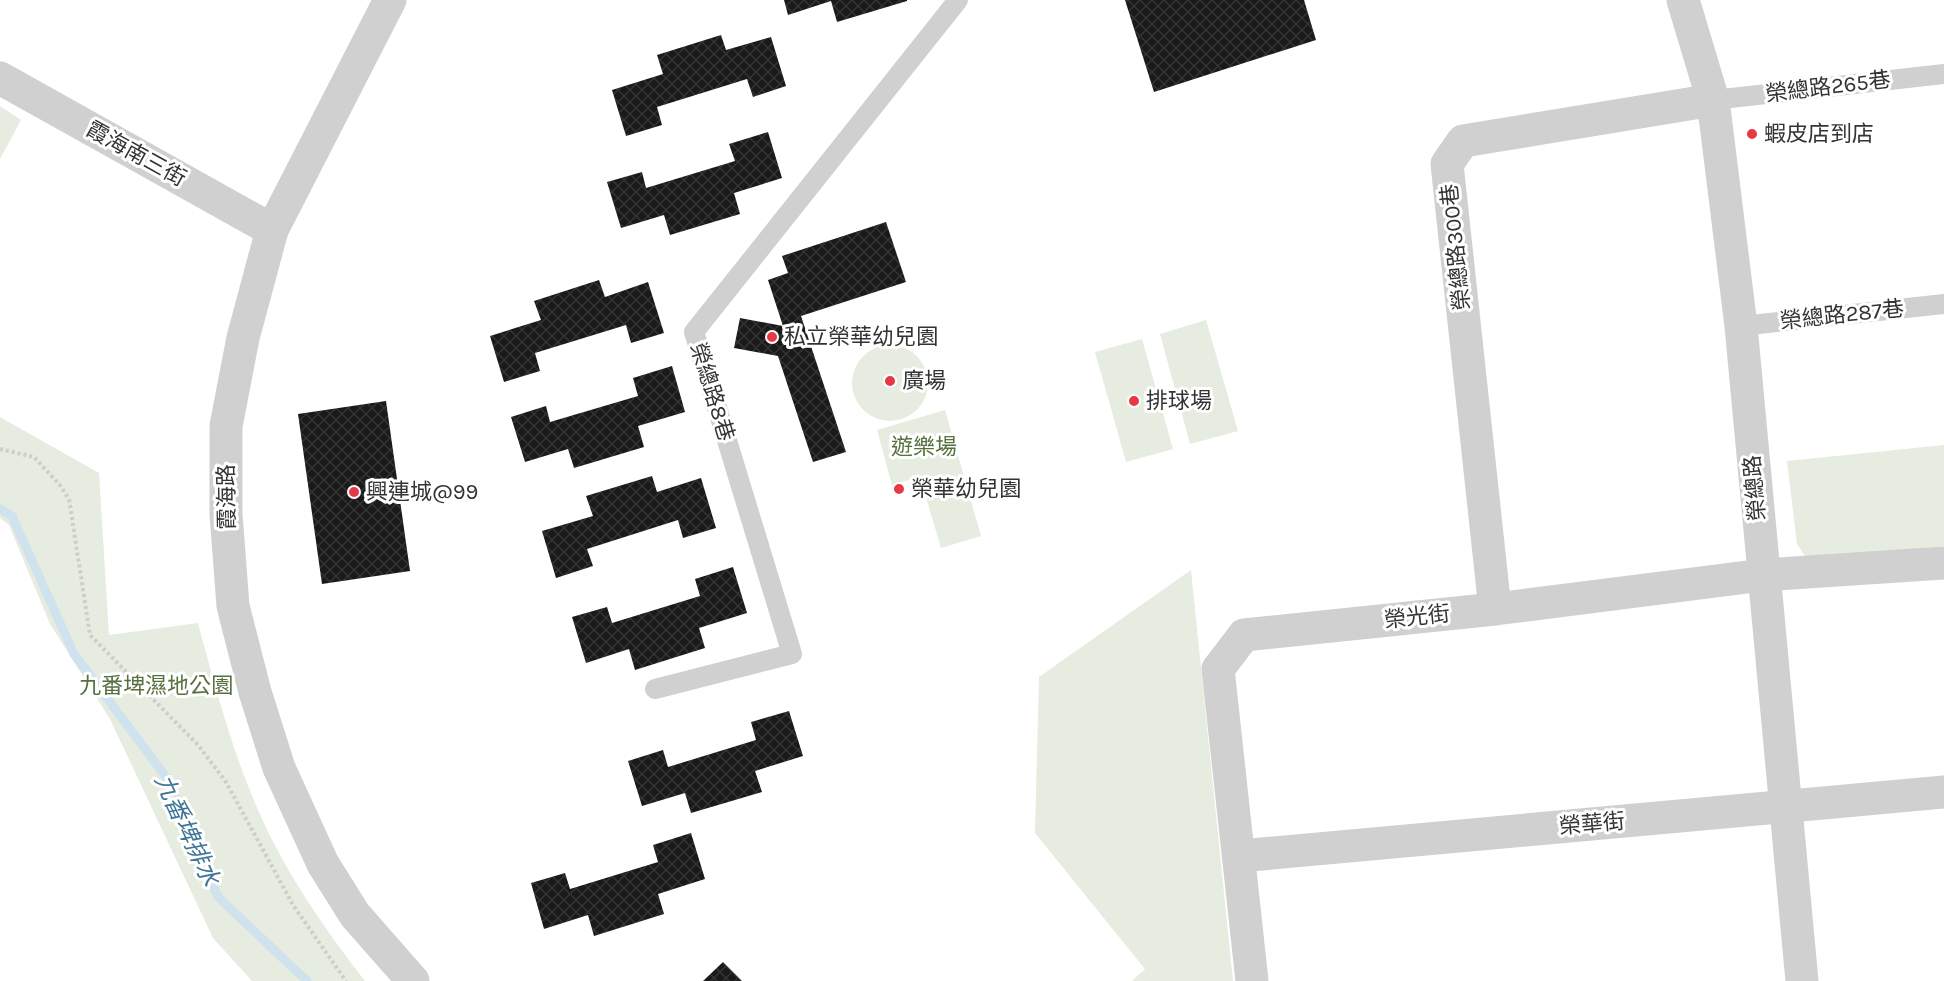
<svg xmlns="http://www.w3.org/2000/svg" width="1944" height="981" font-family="Karla,'Noto Sans TC',sans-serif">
<defs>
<pattern id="building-cross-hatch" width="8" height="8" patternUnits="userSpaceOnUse" patternTransform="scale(1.5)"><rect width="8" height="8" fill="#1a1a1a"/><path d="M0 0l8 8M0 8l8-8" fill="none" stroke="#333"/></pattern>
</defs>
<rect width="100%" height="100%" fill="#fff"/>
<!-- green -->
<g fill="#e6ecdf">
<path d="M0 106 21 120 0 159Z"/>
<path d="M1206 320 1238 431 1190 444 1160 334Z"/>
<path d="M1142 339 1173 449 1126 462 1095 352Z"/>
<circle cx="890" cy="383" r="38"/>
<path d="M945 410 981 536 941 548 920 477 892 485 877 430Z"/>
<path d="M0 417 99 473 109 635 198 623C215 687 232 750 258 810 285 872 324 928 365 981H252L213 938 110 719 50 624 9 525 0 518Z"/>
<path d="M1944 445V546L1808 560 1797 544 1787 461Z"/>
<path d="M1191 570 1233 981H1132L1145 969 1035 833 1039 677Z"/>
</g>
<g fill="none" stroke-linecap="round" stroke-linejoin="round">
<!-- stream -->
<path stroke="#cfe2ee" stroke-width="9" d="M0 509 12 516 74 654 169 781 218 897 307 981"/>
</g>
<!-- building -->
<g fill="url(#building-cross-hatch)">
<path d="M784 0H907V1L837 22 831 1 788 15Z"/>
<path d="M1125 0H1304L1316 40 1154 92Z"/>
<path d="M721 35 726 50 771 37 786 86 753 97 747 79 657 107 662 125 626 136 612 90 663 74 657 55Z"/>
<path d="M768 132 782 178 734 193 740 214 670 235 664 215 621 228 607 182 642 172 646 188 735 161 729 144Z"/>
<path d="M886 222 906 282 801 316 846 452 813 462 778 356 734 348 740 318 783 326 768 280 788 273 782 256Z"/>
<path d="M599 280 605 297 648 282 664 333 631 343 626 325 535 353 540 371 504 382 490 336 541 320 534 301Z"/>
<path d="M672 366 685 412 638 426 644 447 574 468 568 449 525 462 511 417 546 406 550 422 638 396 633 378Z"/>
<path d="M386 401 410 571 322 584 298 414Z"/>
<path d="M652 476 657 492 701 478 716 528 683 538 678 520 587 549 593 566 556 578 542 531 593 516 586 496Z"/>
<path d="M733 567 747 613 699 628 705 648 635 670 629 649 586 663 572 617 607 607 612 623 700 596 695 579Z"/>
<path d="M789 711 803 756 755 771 762 792 691 813 685 793 642 806 628 761 663 750 668 767 756 740 751 722Z"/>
<path d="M691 833 705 879 658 894 664 914 594 936 588 915 544 929 531 883 565 873 570 889 658 862 653 845Z"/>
<path d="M723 962 742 981H703Z"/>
</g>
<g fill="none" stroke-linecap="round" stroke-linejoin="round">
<!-- path -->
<path stroke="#cdcdcd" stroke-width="4" stroke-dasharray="3 3" stroke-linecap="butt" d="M0 449 34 457 59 484 69 499 90 635 198 745 226 782 293 905 346 981"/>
<!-- lane -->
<g stroke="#d0d0d0" stroke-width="20">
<path d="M1713 100 1944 74"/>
<path d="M1741 326 1944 304"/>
<path d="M655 689 792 654 694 332 958 0"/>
</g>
<!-- street -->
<g stroke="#d0d0d0" stroke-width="33">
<path d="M390 0 272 230 243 338 226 426V514L233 606 255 692 279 768 323 864 355 915 413 981"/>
<path d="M1683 0 1713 100 1741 326 1802 981"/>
<path d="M0 78 272 230"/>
<path d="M1495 609 1447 164 1463 141 1713 100"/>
<path d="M1240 856 1944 792"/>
<path d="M1252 981 1218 669 1244 635 1495 609 1763 575 1944 563"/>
</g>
</g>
<!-- markers -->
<g fill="#e63946" stroke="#fff" stroke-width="2">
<circle cx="1752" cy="134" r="6"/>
<circle cx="772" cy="337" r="6"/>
<circle cx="890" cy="381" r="6"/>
<circle cx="1134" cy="401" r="6"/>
<circle cx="899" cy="489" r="6"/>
<circle cx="354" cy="492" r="6"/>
</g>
<g text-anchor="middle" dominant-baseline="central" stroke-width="6" stroke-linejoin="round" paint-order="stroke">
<!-- street labels -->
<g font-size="22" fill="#333" stroke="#fff">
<text transform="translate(1828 87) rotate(-7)">榮總路265巷</text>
<text transform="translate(136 154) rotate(29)">霞海南三街</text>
<text transform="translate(1456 247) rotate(-96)">榮總路300巷</text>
<text transform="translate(1842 315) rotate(-6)">榮總路287巷</text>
<text transform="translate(712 392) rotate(73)">榮總路8巷</text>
<text transform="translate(1755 488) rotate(-95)">榮總路</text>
<text transform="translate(227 497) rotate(-91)">霞海路</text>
<text transform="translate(1417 617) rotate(-6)">榮光街</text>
<text transform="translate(1592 824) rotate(-5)">榮華街</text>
</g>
<!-- poi labels -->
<g font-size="22" fill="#333" stroke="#fff" text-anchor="start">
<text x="1764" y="134">蝦皮店到店</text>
<text x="784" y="337">私立榮華幼兒園</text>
<text x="902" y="381">廣場</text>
<text x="1146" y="401">排球場</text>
<text x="911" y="489">榮華幼兒園</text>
<text x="366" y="492">興連城@99</text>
</g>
<!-- park labels -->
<g font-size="22" fill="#56703f" stroke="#fff">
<text x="924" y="447">遊樂場</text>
<text x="156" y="686">九番埤濕地公園</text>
</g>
<!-- water labels -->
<g font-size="24" font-style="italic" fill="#3f7597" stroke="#fff">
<text transform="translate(187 830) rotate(65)">九番埤排水</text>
</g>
</g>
</svg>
